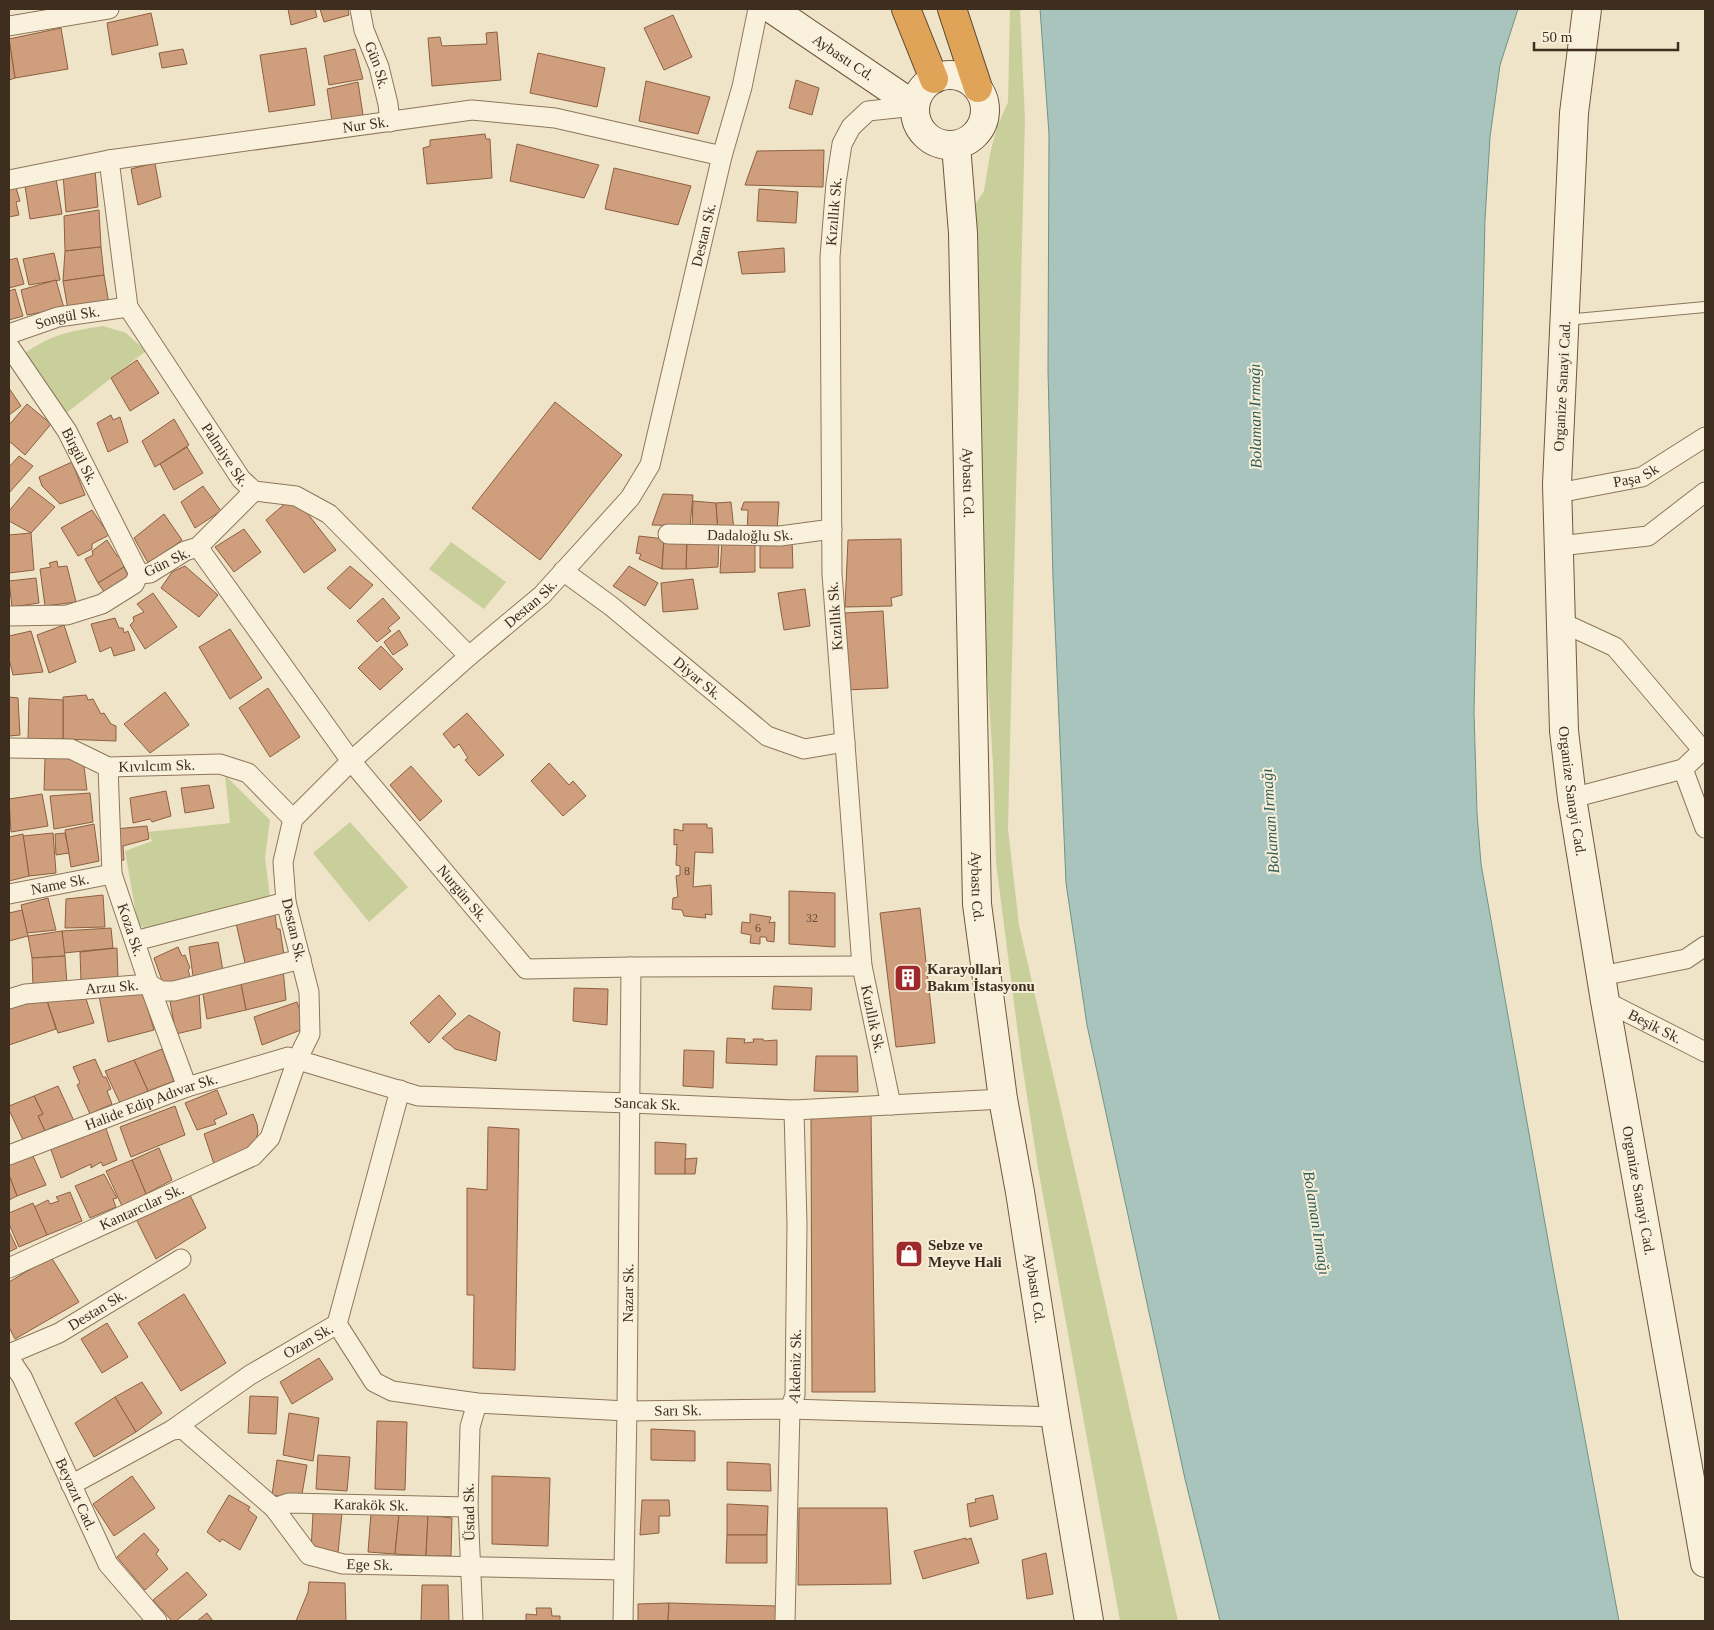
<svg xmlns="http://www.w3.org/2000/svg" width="1714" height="1630" font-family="'Times New Roman',serif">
<rect width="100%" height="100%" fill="#f0e4c8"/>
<!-- green -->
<g fill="#c9cf9b">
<path d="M1010 9H1020L1025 119 1008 829 1019 925 1178 1621H1120L1038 1168 1021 1057 996 863 993 764 984 624 976 293V203L984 191 990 154 997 127 1008 102Z"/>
<path d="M103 326 126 333 146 351 65 414 25 353C52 334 71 331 103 326Z"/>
<path d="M451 542 506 582 484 609 429 569Z"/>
<path d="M225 775 270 820 265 858 270 897 153 932 138 925 125 851 152 841 148 832 230 823Z"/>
<path d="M350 822 408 887 369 922 313 853Z"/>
</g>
<!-- water -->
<path fill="#a9c4bc" stroke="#6f938a" d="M1040 9H1518L1500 65 1490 137 1485 219 1474 712 1477 813 1481 864 1553 1268 1619 1621H1220L1185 1479 1087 1025 1066 883 1053 578 1048 371 1049 134Z"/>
<!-- building -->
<g fill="#cf9f7d" stroke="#8d5f41">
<path d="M288 9H315L317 17 291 25Z"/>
<path d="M320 9H348L349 15 324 22Z"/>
<path d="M151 13 158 45 112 55 107 23Z"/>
<path d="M673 15 692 57 664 70 644 28Z"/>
<path d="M61 28 68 69 15 78 9 39Z"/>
<path d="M497 32 501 80 432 86 428 38 440 37 442 46 487 44 486 33Z"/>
<path d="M9 39 15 78 9 80Z"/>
<path d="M306 48 315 105 269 112 260 55Z"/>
<path d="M183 49 187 64 162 68 159 53Z"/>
<path d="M355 49 363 79 329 85 324 56Z"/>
<path d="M538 53 605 68 597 107 530 93Z"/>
<path d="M796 80 819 88 812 115 789 108Z"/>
<path d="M646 81 710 97 698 134 639 121Z"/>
<path d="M358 82 363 115 332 121 327 89Z"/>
<path d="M485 134 486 139H490L492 178 427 184 423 148 430 146V140Z"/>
<path d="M517 144 599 165 584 198 510 181Z"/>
<path d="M824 150 823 187 745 185 757 151Z"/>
<path d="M155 163 161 197 138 205 131 169Z"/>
<path d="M614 168 691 186 678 225 605 209Z"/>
<path d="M95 170 98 207 66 212 63 175Z"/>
<path d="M56 179 62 214 30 219 25 186Z"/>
<path d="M15 184 20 201 16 202 19 215 9 217V185Z"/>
<path d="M759 189 798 192 796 223 757 221Z"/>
<path d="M99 210 101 247 65 251 64 216Z"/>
<path d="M101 247 104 275 63 281 65 251Z"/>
<path d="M784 248 785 272 742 274 738 252Z"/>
<path d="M54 253 60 280 29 285 23 259Z"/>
<path d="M17 258 24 284 9 288V260Z"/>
<path d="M104 275 109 304 68 310 63 281Z"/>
<path d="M56 280 64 308 27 315 21 290Z"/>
<path d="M15 289 23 316 9 320V291Z"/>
<path d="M137 360 159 393 130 411 111 378Z"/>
<path d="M9 388 21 406 9 415Z"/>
<path d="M555 402 622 455 540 560 472 508Z"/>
<path d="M27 404 51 424 25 455 9 441V425Z"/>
<path d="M111 415 113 420 120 417 128 442 108 452 97 423Z"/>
<path d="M174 419 189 445 155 467 142 441Z"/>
<path d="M187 447 203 473 174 490 160 464Z"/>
<path d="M19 456 33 466 9 493V467Z"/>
<path d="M72 462 85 495 60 504 42 486 39 477Z"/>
<path d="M203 486 221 511 195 528 181 502Z"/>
<path d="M29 487 55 507 31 533 9 521V511Z"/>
<path d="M663 494 693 495 690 526 652 525Z"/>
<path d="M693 501 716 503 718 531 692 530Z"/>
<path d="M287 502 304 509 336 550 304 573 266 520Z"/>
<path d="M731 502 734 530 718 531 716 503Z"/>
<path d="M744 502H779L777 532 747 533 748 510H741Z"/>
<path d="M92 510 109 535 92 544V549L78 556 61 528Z"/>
<path d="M164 514 182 540 150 564 147 561 134 538Z"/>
<path d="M244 529 261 552 234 572 215 547Z"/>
<path d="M31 533 34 570 9 573V535Z"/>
<path d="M639 536 664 539 662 569 639 559 641 554 636 553Z"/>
<path d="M687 538 719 539 718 567 686 569Z"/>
<path d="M687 538 686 569H662L664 539Z"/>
<path d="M901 539 902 595 891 598 892 606 845 607 848 540Z"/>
<path d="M107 540 117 556 121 554 127 565 98 583 85 559 93 555 92 551Z"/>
<path d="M722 540H755V572L720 573Z"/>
<path d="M792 540 793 568H760V541Z"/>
<path d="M57 561 58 567 67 566 76 602 45 606 40 569 51 567 49 563Z"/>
<path d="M185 566 218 595 199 617 161 588 172 572Z"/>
<path d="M350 566 373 585 350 609 327 588Z"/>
<path d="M629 566 658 583 645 606 613 586Z"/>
<path d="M124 567 131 582 105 593 98 583Z"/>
<path d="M36 578 39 603 12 607 9 581Z"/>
<path d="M693 579 698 609 663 612 661 583Z"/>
<path d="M805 589 810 626 784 630 778 593Z"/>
<path d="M153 593 177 627 145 649 130 625 134 621 133 617 144 612 137 604Z"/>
<path d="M383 598 400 618 388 628 391 631 377 642 357 621Z"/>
<path d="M883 611 888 688 846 690 845 613Z"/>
<path d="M115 618 119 628H123L124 633 128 631 135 650 114 656 111 647 100 652 91 624Z"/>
<path d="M64 625 76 662 49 673 37 635Z"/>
<path d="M230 629 262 678 230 699 199 647Z"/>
<path d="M399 630 408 645 393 655 384 642Z"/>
<path d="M31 631 43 672 13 675 9 659V636Z"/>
<path d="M381 646 403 669 380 690 358 668Z"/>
<path d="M268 688 300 737 270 757 239 708Z"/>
<path d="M165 692 189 725 150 753 124 724Z"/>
<path d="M86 695 88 700 93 699 101 714 104 713 111 724 116 726V741L63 739V697Z"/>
<path d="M9 697 18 698 20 735 9 736Z"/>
<path d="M29 698 63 700V739H28Z"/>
<path d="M467 713 504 755 479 776 465 760 468 758 459 744 454 748 443 734Z"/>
<path d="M45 758 83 759 87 790H44Z"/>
<path d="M549 763 569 785 573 781 586 796 563 816 531 781Z"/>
<path d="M411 766 442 801 420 821 390 785Z"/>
<path d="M209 785 214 808 185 813 181 788Z"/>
<path d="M166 791 171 816 152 822 150 819 133 823 130 798Z"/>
<path d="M90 793 93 822 54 829 50 796Z"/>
<path d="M42 794 48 826 11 832 9 799Z"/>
<path d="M94 824 99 861 71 867 65 830Z"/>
<path d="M683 824H707V828H712L713 853 695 852 693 887 711 885 712 915 705 914 706 918 684 916 682 910 672 909 673 898 678 897 676 876 680 875V866L676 865 677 844 674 845V829L683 831Z"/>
<path d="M147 826 149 839 123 846 124 860 116 861 115 829Z"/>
<path d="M53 833 56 873 29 876 23 836Z"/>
<path d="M65 833 69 853 56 855 55 834Z"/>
<path d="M23 834 29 876 9 881V837Z"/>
<path d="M789 891 835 893V947L789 944Z"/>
<path d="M103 895 105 927 65 928 66 899Z"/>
<path d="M48 898 56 930 27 933 21 905Z"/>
<path d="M920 908 935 1043 896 1047 880 913Z"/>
<path d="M22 910 28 936 9 941V913Z"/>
<path d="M750 914 771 917 769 923 775 922 774 942 767 941 766 937H760V944L750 943 751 935 741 933 742 922 750 923Z"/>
<path d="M275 915 277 929H280L284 955 245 963 236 923Z"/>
<path d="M111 928 113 948 64 953 62 931Z"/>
<path d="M62 931 65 956 32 958 28 936Z"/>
<path d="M218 942 223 971 193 976 189 947Z"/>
<path d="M178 947 182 956 185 955 190 968 188 970 191 980 165 989 154 958Z"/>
<path d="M117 948 118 978 81 981 80 952Z"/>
<path d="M65 956 67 984 33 986 32 958Z"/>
<path d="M283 969 286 1000 246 1010 240 979Z"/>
<path d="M240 979 246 1010 207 1019 202 988Z"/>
<path d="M774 986 812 988 811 1010 772 1009Z"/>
<path d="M574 988 608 989 607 1025 573 1021Z"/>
<path d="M142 989 154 1030 108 1042 99 996Z"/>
<path d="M199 991 201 1028 176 1034 169 996Z"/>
<path d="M84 993 94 1023 58 1033 45 995Z"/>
<path d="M45 995 56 1029 9 1045V1005Z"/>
<path d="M439 995 456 1014 429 1043 410 1023Z"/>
<path d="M297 1002 306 1028 262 1045 254 1017Z"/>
<path d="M469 1015 500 1032 496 1061 455 1049 442 1038Z"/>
<path d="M727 1038 745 1039 744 1043 754 1042 753 1039H763L764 1041 777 1040V1065L726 1063Z"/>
<path d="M162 1049 174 1081 148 1091 134 1060Z"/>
<path d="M684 1050 714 1051 713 1088 683 1086Z"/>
<path d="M816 1056H857L858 1092 814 1091Z"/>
<path d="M95 1059 103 1077H106L111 1089 107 1091 112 1104 90 1114 77 1085 80 1083 73 1067Z"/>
<path d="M134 1060 148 1091 120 1103 105 1071Z"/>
<path d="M58 1086 74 1121 58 1127 57 1125 45 1131 38 1116 43 1114 34 1096Z"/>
<path d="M217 1090 227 1114 214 1120 216 1124 197 1130 185 1103Z"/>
<path d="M34 1096 43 1114 38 1116 45 1131 24 1142 9 1110V1106Z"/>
<path d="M175 1106 185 1135 131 1157 120 1127Z"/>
<path d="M253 1114 257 1124 258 1132 254 1148 214 1164 204 1134Z"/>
<path d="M871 1115 875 1392H812L811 1117Z"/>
<path d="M105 1126 117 1160 103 1166 101 1162 91 1168V1164L61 1178 50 1147Z"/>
<path d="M488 1127 519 1129 515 1370 473 1368 474 1295H467V1188L487 1190Z"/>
<path d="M655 1142 686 1144 685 1174H655Z"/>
<path d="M159 1148 172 1180 146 1194 132 1160Z"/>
<path d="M32 1154 46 1185 17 1196 9 1175V1163Z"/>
<path d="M697 1158 695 1174H685V1159Z"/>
<path d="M132 1160 146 1194 122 1206 106 1171Z"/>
<path d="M104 1174 117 1198 113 1199 116 1207 90 1218 75 1186Z"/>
<path d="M9 1175 17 1196 9 1200Z"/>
<path d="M188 1191 206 1228 156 1259 134 1215Z"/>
<path d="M70 1192 82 1221 47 1235 34 1207 48 1200 50 1204 59 1201 56 1197Z"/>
<path d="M33 1203 47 1235 19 1247 9 1224V1213Z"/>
<path d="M9 1231 17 1248 9 1252Z"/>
<path d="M51 1257 79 1302 15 1339 9 1327V1282Z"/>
<path d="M184 1294 226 1363 181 1391 138 1323Z"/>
<path d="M107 1323 128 1357 102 1373 81 1339Z"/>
<path d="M319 1358 333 1379 292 1404 280 1382Z"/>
<path d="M142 1382 162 1413 136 1432 115 1397Z"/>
<path d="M250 1396 278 1397 276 1434 248 1433Z"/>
<path d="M115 1397 136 1432 94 1457 75 1423Z"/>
<path d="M289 1413 319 1418 313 1461 283 1455Z"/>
<path d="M377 1421 407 1422 405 1490 375 1489Z"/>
<path d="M651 1429 695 1431V1461L651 1460Z"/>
<path d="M318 1455 350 1457 347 1491 316 1489Z"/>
<path d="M277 1460 307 1465 301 1500 272 1495Z"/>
<path d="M727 1462 770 1464 771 1491 727 1490Z"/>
<path d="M132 1476 155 1508 114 1536 93 1504Z"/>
<path d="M492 1476 550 1478 548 1546 492 1544Z"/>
<path d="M229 1495 250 1507 248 1510 257 1517 240 1550 222 1539 220 1542 207 1532Z"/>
<path d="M993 1495 998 1519 970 1527 967 1504 976 1502 975 1499Z"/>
<path d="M642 1500H669L670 1516H659V1533L640 1535Z"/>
<path d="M727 1504 768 1506 767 1535H727Z"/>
<path d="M799 1508H887L891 1584 798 1585Z"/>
<path d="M313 1513H342L338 1553 311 1551Z"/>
<path d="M371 1513 399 1514 395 1554 368 1552Z"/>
<path d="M399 1514 428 1515 426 1556 395 1554Z"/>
<path d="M428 1515 452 1518 451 1556H426Z"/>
<path d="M144 1533 159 1550 156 1554 168 1569 145 1590 117 1557Z"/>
<path d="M727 1535H767V1563H726Z"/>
<path d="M966 1538V1540L971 1538 979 1563 923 1579 914 1551Z"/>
<path d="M1046 1553 1053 1594 1027 1599 1022 1560Z"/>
<path d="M187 1572 207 1595 176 1621H172L153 1600Z"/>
<path d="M309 1582 345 1583 346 1621H296L308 1592Z"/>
<path d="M422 1585H448L449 1621H421Z"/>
<path d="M669 1603 668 1621H638V1604Z"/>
<path d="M669 1603 776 1606V1621H668Z"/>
<path d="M536 1608H551L552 1616H560V1621H526V1614L537 1615Z"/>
<path d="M207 1613 213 1621H197Z"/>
</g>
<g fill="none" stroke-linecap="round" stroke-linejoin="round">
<defs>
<path id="lane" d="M1565 320 1705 307"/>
<g id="street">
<path id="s1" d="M360 9 364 30 379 67 388 104 390 122"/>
<path d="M9 26 109 9"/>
<path id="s2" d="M109 160 128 307 241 479 254 491 296 496 329 514 469 656"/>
<path id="s3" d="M9 180 109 160 472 110 555 118 722 156"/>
<path id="s4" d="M9 334 58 317 128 307"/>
<path id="s5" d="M9 346 67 431 139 574"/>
<path id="s6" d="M1558 493 1642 477 1705 437"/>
<path id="s7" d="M668 534 780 536 832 529"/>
<path d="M1559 546 1648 536 1705 492"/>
<path id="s8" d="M198 547 351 761 526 969 631 967 862 966"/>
<path id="s9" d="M563 571 611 606 767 736 804 749 845 742"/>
<path d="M9 616 67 615 102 604 134 584 139 574 150 573 185 551 198 547 254 491"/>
<path d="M1561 622 1615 647 1705 753"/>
<path id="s10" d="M9 748 71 749 108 767 220 764 248 773 293 819"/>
<path id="s11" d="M108 767 112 874 149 984 187 1087"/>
<path d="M1683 769 1705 828"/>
<path d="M1572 798 1683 769 1705 748"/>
<path id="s12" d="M9 894 112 874"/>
<path d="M135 941 286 902"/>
<path d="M1601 976 1686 959 1705 946"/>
<path id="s13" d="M9 999 25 994 149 984 161 991H174L301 959"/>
<path id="s14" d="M1605 1001 1705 1052"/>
<path id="s15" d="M891 1105 862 966 832 574 830 257 836 183 842 144 851 127 868 111 915 106"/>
<path id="s16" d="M9 1155 187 1087 288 1057 418 1096 630 1103 794 1110 1003 1099"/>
<path id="s17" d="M9 1268 253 1156 270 1138 297 1060 310 1034 309 992 286 902 283 862 293 819 351 761 469 656 542 595 630 498 650 465 722 156 742 87 758 9"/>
<path id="s18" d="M337 1324 374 1382 392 1391 477 1403 627 1411 790 1409 1055 1417"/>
<path id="s19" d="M9 1354 59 1333 181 1259"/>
<path id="s20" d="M9 1358 22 1377 108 1564 157 1621"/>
<path id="s21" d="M172 1430 183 1429 274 1508 309 1555 343 1564 623 1570"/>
<path id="s22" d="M71 1485 172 1430 250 1375 337 1324 400 1090"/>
<path id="s23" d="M274 1508 289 1503 468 1507"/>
<path d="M473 1621 468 1507 470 1427 477 1403"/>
<path id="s24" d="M623 1621 627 1411 631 967"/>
<path id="s25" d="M785 1621 790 1409 795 1395 797 1224 794 1110"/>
</g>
<g id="secondary">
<path id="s26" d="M772 9 915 106"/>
<path id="s27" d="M1587 9 1574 113 1557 484 1564 731 1572 798 1605 1001 1705 1563"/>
<circle cx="950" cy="110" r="35"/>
<path id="s28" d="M956 145 963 233 977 904 1003 1099 1020 1192 1055 1417 1089 1621"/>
</g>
<g id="highway">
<path d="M906 9 934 79"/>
<path d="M952 9 978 88"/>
</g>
</defs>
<!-- lane casing -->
<use href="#lane" stroke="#8d765c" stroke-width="12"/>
<!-- street casing -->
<use href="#street" stroke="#8d765c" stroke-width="21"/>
<!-- secondary casing -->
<use href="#secondary" stroke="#6f573f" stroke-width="30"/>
<!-- highway casing -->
<use href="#highway" stroke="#5b4430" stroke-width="30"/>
<!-- lane -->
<use href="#lane" stroke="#faf1dc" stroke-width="10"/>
<!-- street -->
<use href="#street" stroke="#faf1dc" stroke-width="19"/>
<!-- secondary -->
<use href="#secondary" stroke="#faf1dc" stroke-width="28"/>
<!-- highway -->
<use href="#highway" stroke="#e0a458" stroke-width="28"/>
</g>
<!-- icons -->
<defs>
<symbol id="building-square" viewBox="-11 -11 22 22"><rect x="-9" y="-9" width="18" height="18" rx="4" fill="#9e2a2b" stroke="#f7eed8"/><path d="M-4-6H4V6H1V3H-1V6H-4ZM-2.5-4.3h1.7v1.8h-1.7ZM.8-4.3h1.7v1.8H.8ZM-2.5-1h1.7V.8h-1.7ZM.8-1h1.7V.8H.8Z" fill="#fff"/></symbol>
<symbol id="shop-square" viewBox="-11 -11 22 22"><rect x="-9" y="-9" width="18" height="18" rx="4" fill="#9e2a2b" stroke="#f7eed8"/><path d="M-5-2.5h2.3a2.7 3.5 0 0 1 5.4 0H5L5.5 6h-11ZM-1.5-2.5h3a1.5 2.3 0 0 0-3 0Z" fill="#fff"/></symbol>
</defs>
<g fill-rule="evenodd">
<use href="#building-square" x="892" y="962" width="32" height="32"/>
<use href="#shop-square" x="893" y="1238" width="32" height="32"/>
</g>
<g text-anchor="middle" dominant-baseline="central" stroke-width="4" stroke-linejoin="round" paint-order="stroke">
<!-- number labels -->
<g font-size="12" fill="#624a37">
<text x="687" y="871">8</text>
<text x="812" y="918">32</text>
<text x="758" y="928">6</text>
</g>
<!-- street labels -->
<g font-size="15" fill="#3d2e20" stroke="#f7eed8">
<text stroke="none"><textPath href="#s26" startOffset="86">Aybastı Cd.</textPath></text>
<text stroke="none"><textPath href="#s1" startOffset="59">Gün Sk.</textPath></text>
<text stroke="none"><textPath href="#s3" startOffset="361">Nur Sk.</textPath></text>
<text stroke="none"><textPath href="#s15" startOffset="898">Kızıllık Sk.</textPath></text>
<text stroke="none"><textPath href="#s17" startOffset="1365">Destan Sk.</textPath></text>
<text stroke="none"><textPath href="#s4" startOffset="61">Songül Sk.</textPath></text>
<text transform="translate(1562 386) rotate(-87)">Organize Sanayi Cad.</text>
<text stroke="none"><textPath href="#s2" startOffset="325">Palmiye Sk.</textPath></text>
<text stroke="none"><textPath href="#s5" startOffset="131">Birgül Sk.</textPath></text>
<text stroke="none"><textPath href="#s6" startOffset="80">Paşa Sk</textPath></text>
<text stroke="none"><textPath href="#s28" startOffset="338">Aybastı Cd.</textPath></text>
<text stroke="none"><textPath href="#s7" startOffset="82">Dadaloğlu Sk.</textPath></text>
<text transform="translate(167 562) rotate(-26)">Gün Sk.</text>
<text stroke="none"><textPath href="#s17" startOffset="945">Destan Sk.</textPath></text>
<text transform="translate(835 616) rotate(-94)">Kızıllık Sk.</text>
<text stroke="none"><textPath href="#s9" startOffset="172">Diyar Sk.</textPath></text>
<text stroke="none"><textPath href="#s10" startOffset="152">Kıvılcım Sk.</textPath></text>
<text stroke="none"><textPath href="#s27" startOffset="784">Organize Sanayi Cad.</textPath></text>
<text stroke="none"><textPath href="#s12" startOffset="52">Name Sk.</textPath></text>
<text stroke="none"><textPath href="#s28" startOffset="742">Aybastı Cd.</textPath></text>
<text stroke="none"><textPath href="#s8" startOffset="436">Nurgün Sk.</textPath></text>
<text stroke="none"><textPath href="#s11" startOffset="166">Koza Sk.</textPath></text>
<text transform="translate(294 930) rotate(77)">Destan Sk.</text>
<text stroke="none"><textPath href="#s13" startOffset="104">Arzu Sk.</textPath></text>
<text transform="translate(873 1019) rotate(78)">Kızıllık Sk.</text>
<text stroke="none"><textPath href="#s14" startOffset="56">Beşik Sk.</textPath></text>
<text stroke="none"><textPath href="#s16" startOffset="152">Halide Edip Adıvar Sk.</textPath></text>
<text stroke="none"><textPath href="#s16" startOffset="661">Sancak Sk.</textPath></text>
<text stroke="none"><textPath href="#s27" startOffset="1189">Organize Sanayi Cad.</textPath></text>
<text stroke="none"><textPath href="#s17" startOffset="146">Kantarcılar Sk.</textPath></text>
<text stroke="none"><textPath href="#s28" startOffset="1148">Aybastı Cd.</textPath></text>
<text stroke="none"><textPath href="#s24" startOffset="328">Nazar Sk.</textPath></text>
<text stroke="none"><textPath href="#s19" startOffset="99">Destan Sk.</textPath></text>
<text stroke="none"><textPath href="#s22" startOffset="278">Ozan Sk.</textPath></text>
<text stroke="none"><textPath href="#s25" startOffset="256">Akdeniz Sk.</textPath></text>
<text stroke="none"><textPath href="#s18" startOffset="376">Sarı Sk.</textPath></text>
<text stroke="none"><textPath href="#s20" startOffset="152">Beyazıt Cad.</textPath></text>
<text stroke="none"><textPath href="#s23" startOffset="98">Karakök Sk.</textPath></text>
<text transform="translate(469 1512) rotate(-91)">Üstad Sk.</text>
<text stroke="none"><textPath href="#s21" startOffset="252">Ege Sk.</textPath></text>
</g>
<!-- poi labels -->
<g font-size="15" font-weight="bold" fill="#3d2e20" stroke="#f7eed8" text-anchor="start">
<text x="927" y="969">Karayolları<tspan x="927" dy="17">Bakım İstasyonu</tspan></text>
<text x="928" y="1245">Sebze ve<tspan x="928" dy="17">Meyve Hali</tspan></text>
</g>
<!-- water labels -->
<g font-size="16" font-style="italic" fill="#2f5d5a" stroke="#f7eed8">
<text transform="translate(1255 416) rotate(-91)">Bolaman Irmağı</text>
<text transform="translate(1270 821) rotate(-94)">Bolaman Irmağı</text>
<text transform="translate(1317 1223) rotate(81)">Bolaman Irmağı</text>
</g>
</g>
<!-- border -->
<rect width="1714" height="1630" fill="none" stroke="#3d2e20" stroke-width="20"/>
<!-- scale -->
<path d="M1534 42v8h144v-8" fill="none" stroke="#3d2e20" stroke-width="2.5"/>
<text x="1542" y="42" font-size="15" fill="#3d2e20" stroke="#f7eed8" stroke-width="4" paint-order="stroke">50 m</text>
</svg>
